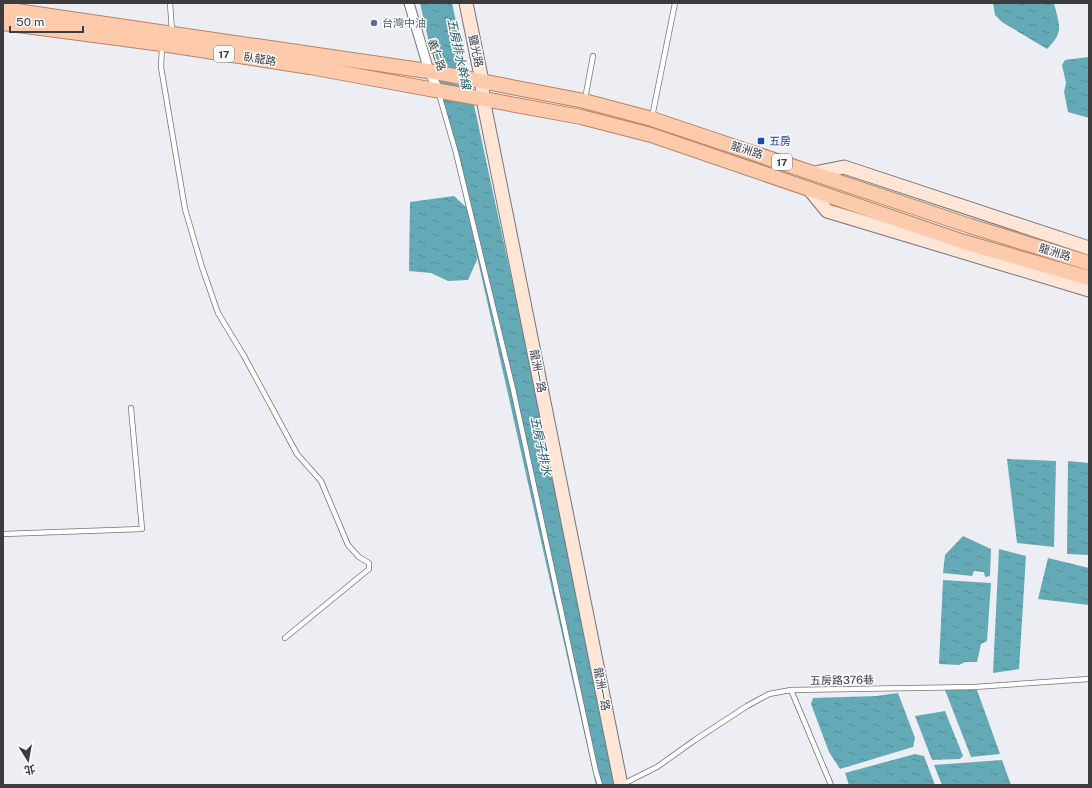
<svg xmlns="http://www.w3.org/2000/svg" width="1092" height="788" font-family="'Public Sans','Noto Sans TC',sans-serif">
<defs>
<pattern id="water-ripples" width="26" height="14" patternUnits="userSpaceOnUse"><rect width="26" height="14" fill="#64aab6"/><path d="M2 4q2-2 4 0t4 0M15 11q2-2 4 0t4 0" fill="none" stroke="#548c95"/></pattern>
</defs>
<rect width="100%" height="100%" fill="#edeef4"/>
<!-- water -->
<g fill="url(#water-ripples)">
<path d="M420 3H452L621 785H596L476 252 477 260 468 280 448 281 431 273 409 271 410 202 454 196 466 207Z"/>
<path d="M993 3H1054C1059 25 1065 31 1047 49L1002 22 995 15Z"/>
<path d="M1089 57V118L1068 112 1064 92 1066 83 1062 65 1065 60Z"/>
<path d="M1007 459 1056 461 1054 547 1017 543Z"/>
<path d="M1068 461 1089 463V555L1067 554Z"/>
<path d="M963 536 991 549 990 576 985 577 984 572 974 571 972 576 943 573 945 555Z"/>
<path d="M999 549 1026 556 1019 669 993 673Z"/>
<path d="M1048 558 1089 568V605L1038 599Z"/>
<path d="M943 580 991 583 987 641 981 644 977 662H965L959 665 939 664Z"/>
<path d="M945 690H977L1000 754 971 757Z"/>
<path d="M898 693 915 738 913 747 840 769 829 752 811 704 813 698 876 696Z"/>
<path d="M945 711 963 756 960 759 932 760 915 716Z"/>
<path d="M915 754 924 756 935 785H849L845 773Z"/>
<path d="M1002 760 1011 785H942L934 765Z"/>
</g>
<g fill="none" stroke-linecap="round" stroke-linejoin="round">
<defs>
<g id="lane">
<path d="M170 3 172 31"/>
<path d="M162 47 161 67 185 209 202 267 218 313 244 356 297 454 321 481 348 545 359 557 369 563V569L285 638"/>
<path d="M439 94 456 153 513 389 596 772 600 785"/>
<path d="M585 99 593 56"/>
<path d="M652 117 675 3"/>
<path d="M3 534 142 529 131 408"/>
<path d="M791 690 831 785"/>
<path d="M623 784 657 767 695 740 747 706 769 694 791 690 974 687 1089 679"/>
</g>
<path id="street" d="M409 3 429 71 438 90"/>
<g id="secondary">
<path d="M466 3 482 81 483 99 621 785"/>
<path d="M814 173 844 167 1089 248"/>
<path d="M809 189 827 211 1089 290"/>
</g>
<g id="primary">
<path d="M3 9 434 72 584 101 652 119 970 226 1089 263"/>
<path d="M3 23 162 44 310 67 581 117 651 135 964 242 1089 278"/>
</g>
</defs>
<!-- lane casing -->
<use href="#lane" stroke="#74757a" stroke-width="6"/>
<!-- street casing -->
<use href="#street" stroke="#74757a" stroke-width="11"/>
<!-- secondary casing -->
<use href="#secondary" stroke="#74757a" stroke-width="15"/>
<!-- primary casing -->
<use href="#primary" stroke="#b88361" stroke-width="16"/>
<!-- lane -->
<use href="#lane" stroke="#fff" stroke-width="4.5"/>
<!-- street -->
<use href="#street" stroke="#fff" stroke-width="9"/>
<!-- secondary -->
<use href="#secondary" stroke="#fee5d5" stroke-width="13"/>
<!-- primary -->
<use href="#primary" stroke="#fdcbac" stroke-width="14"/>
</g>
<!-- markers -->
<circle fill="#5c6f8a" stroke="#fbfcff" stroke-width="1.5" cx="374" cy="23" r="4"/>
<rect fill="#1a4fb4" stroke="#fbfcff" stroke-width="1.5" x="757" y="137" width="8" height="8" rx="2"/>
<g text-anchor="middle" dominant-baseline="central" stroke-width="3" stroke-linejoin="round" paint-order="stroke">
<!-- shield labels -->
<g fill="#fbfcff" stroke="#757679" stroke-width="1">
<rect x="214" y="46" width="20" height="16" rx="3"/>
<rect x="772" y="154" width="20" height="16" rx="3"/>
</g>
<g font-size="10" font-weight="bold" fill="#3c3c3f">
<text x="224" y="54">17</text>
<text x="782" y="162">17</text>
</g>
<!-- service labels -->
<g font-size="11" fill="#4e5e75" stroke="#fbfcff" text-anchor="start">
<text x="382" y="23">台灣中油</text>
</g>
<!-- street labels -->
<g font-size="11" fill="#3c3c3f" stroke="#fbfcff">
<text transform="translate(476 51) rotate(78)">鹽光路</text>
<text transform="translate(437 55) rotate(71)">義仁路</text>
<text transform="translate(260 59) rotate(9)">臥龍路</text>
<text transform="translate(747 150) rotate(18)">龍洲路</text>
<text transform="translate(1055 252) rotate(17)">龍洲路</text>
<text transform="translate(538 371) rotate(79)">龍洲一路</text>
<text transform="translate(842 680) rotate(-1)">五房路376巷</text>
<text transform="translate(602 689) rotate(79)">龍洲一路</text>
</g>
<!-- transit labels -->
<g font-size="11" fill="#164399" stroke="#fbfcff" text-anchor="start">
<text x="769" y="141">五房</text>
</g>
<!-- water labels -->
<g font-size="12" font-style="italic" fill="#205b64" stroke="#fbfcff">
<text transform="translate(459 54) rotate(78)">五房排水幹線</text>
<text transform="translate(541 446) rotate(78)">五房子排水</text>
</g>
</g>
<!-- border -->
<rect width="1092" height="788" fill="none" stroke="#3c3c3f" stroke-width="8"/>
<!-- north arrow -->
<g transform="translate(28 760) rotate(169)" stroke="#fbfcff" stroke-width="3" paint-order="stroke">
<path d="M0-3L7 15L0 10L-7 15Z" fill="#3c3c3f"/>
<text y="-6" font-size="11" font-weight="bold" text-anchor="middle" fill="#3c3c3f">北</text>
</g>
<!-- scale -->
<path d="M10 26v6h73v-6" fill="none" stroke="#3c3c3f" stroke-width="2"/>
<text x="16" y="26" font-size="12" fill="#3c3c3f" stroke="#fbfcff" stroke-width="3" paint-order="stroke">50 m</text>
</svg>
